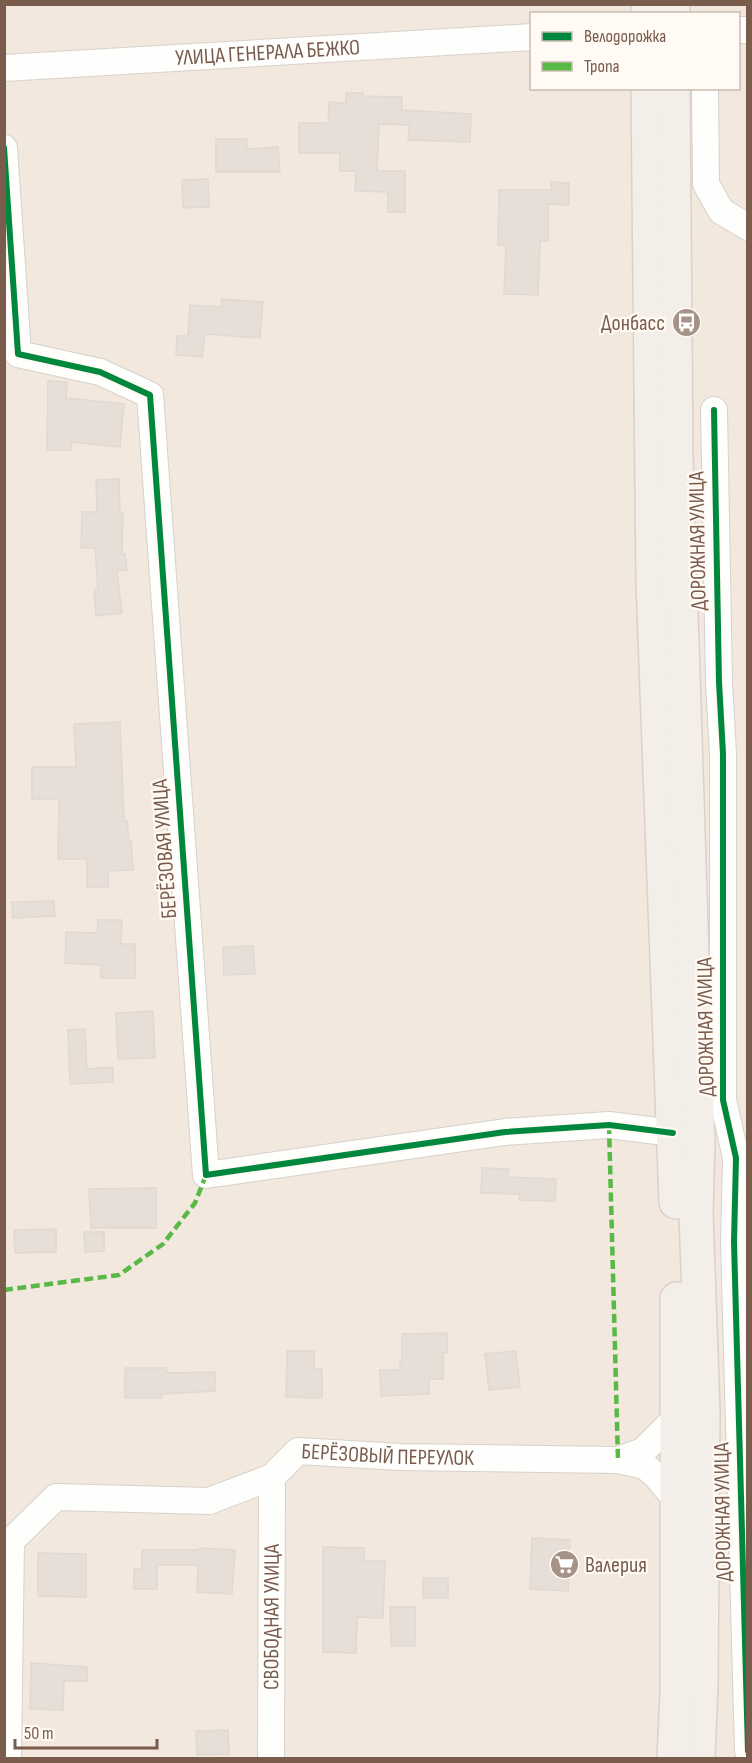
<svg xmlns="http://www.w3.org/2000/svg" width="752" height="1763" font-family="'Sofia Sans Condensed',sans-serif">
<rect width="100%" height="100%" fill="#f9f5f0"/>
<!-- residential -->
<path fill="#f2e8de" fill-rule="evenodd" d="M5 5H747V1758H5ZM532 14H738V88H532Z"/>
<!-- building -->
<g fill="#e6ded7" stroke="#e2d8d2" stroke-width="1.5">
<path d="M346 93H363V96L402 97V110L471 114 470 142 408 140 409 125 379 124 377 171H405V212H388V192L355 191 356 171H340V153H299V123H328L329 102 346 103Z"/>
<path d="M216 139H247V149L278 147 280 172H216Z"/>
<path d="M208 179 209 207 183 208 182 180Z"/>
<path d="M551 182 569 183V205L548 204V241H540L538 295 504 294 506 245H498L499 190H551Z"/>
<path d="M222 299 263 302 260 338 205 334 202 357 176 355 177 336H188L190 305 221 307Z"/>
<path d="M48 381 67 382 66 398 124 404 120 447 71 442V450H47Z"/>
<path d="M119 479 120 513H123L122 554H125L127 570 117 571 122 613 96 616 94 590 98 589 95 548H81L82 512H97L96 480Z"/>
<path d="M120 722 124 821H127L129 841H131L133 870 108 871V887H87V859H58L59 799H32V767H76L74 724Z"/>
<path d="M54 901 55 916 13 918 12 902Z"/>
<path d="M98 920H122L121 944H135V978H101V965L65 963 66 932 97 933Z"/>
<path d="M253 946 255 974 224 975 223 947Z"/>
<path d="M153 1011 155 1058 118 1059 116 1013Z"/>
<path d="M85 1029 87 1069 113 1067V1082L70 1084 68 1030Z"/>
<path d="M482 1168 509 1169 508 1177 556 1179 555 1201 519 1200 520 1194 481 1193Z"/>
<path d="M156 1188V1228H91L89 1189Z"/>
<path d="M56 1229V1252L15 1253 14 1230Z"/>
<path d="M84 1232H104V1251L85 1252Z"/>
<path d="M447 1333V1353H443V1379H429V1394L381 1396 380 1370H400V1362H402V1334Z"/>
<path d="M287 1351H314V1369H322V1398L286 1397Z"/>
<path d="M516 1351 520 1387 489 1390 485 1354Z"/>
<path d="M125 1368H166L167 1373 215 1372V1391L162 1394V1398H125Z"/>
<path d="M532 1538 570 1540 568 1591 530 1589Z"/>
<path d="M323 1547 364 1548V1561H385L383 1618 357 1617 356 1653 323 1652Z"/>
<path d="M200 1548 235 1550 232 1594 197 1592 198 1565H157V1589H134V1569H142V1550H199Z"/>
<path d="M38 1553 86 1554V1597L38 1596Z"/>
<rect x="423" y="1578" width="25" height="20"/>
<path d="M390 1607H415V1646H391Z"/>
<path d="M31 1663 87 1667V1681H64L63 1710 30 1709Z"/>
<path d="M228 1730 229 1754 197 1755 196 1731Z"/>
</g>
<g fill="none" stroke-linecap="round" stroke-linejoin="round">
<defs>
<g id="minor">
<path d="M738 30H748"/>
<path id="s1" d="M4 68 532 37"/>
<path d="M705 88 706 184 721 211 748 227"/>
<path d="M4 148 18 354 100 372 150 395 206 1175 505 1132 609 1125 673 1133"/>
<path d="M714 410 719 682 723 754V1100L736 1158 734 1242 748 1751"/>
<path d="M618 1460 643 1451 678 1416"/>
<path id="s2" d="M8 1758 11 1541 56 1497 209 1501 272 1477 298 1451 401 1457 618 1460 645 1466 657 1477 678 1502"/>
<path id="s3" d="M271 1758 272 1477"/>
</g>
<g id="major">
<path d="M648 14V4"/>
<path d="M673 14V4"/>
<path d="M648 88 653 582 676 1202"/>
<path d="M673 88 676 458 698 1142 696 1213 703 1411 701 1685 698 1758"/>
<path d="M674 1758 677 1695V1299"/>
</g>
</defs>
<!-- minor casing -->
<use href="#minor" stroke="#d7d1cb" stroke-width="28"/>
<!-- major casing -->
<use href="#major" stroke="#dad1cc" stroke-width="36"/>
<!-- minor -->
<use href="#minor" stroke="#fefefd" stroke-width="26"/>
<!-- major -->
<use href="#major" stroke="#f3eee8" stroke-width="33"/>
<!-- quiet -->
<g stroke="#58b947" stroke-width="4.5" stroke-dasharray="9 4.5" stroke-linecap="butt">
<path d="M609 1125 618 1460"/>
<path d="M4 1290 119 1275 163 1244 195 1203 206 1175"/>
</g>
<defs>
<g id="cycleway">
<path d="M4 148 18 354 100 372 150 395 206 1175 505 1132 609 1125 673 1133"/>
<path d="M714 410 719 682 723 754V1100L736 1158 734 1242 748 1751"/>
</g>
</defs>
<!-- cycleway casing -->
<use href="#cycleway" stroke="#fffaf3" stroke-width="10"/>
<!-- cycleway -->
<use href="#cycleway" stroke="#00873e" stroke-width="6"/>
</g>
<!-- icons -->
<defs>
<symbol id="bus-disc" viewBox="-11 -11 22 22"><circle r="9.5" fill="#a69286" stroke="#fffaf3"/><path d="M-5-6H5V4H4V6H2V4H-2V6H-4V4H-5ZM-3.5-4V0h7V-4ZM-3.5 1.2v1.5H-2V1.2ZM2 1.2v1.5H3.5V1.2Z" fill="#fff"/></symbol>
<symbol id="supermarket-disc" viewBox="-11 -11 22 22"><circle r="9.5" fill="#a69286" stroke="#fffaf3"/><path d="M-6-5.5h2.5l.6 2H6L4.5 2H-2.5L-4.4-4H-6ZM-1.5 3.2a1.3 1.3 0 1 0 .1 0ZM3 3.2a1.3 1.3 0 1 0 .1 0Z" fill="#fff"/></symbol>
</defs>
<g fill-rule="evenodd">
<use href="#bus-disc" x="670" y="306" width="33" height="33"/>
<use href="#supermarket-disc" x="548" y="1548" width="33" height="33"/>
</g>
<g text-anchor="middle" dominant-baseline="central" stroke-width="4.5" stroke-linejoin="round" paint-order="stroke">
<!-- street labels -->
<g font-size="22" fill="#7a5c4d" stroke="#fffaf3">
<text stroke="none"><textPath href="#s1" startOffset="264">УЛИЦА ГЕНЕРАЛА БЕЖКО</textPath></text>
<text transform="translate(698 541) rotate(-91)">ДОРОЖНАЯ УЛИЦА</text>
<text transform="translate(165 849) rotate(-94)">БЕРЁЗОВАЯ УЛИЦА</text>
<text transform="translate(706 1027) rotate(-91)">ДОРОЖНАЯ УЛИЦА</text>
<text stroke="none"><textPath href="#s2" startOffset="627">БЕРЁЗОВЫЙ ПЕРЕУЛОК</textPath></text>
<text transform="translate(723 1512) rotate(-91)">ДОРОЖНАЯ УЛИЦА</text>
<text stroke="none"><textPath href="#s3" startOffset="141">СВОБОДНАЯ УЛИЦА</textPath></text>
</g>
<!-- poi labels -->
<g font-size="22" fill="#7a5c4d" stroke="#fffaf3" text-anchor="end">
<text x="665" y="323">Донбасс</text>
<text x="585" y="1565" text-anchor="start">Валерия</text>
</g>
</g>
<!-- border -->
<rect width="752" height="1763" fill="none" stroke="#7a5c4d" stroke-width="12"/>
<!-- legend -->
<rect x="530" y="12" width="210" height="78" fill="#fffaf3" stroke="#cabbb1" stroke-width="1.5"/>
<rect x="542" y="32" width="30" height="9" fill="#00873e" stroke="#cabbb1" stroke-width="1.5"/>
<text x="584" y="42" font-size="18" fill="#7a5c4d">Велодорожка</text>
<rect x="542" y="62" width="30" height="9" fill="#58b947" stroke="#cabbb1" stroke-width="1.5"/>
<text x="584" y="72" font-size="18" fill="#7a5c4d">Тропа</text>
<!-- scale -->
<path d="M15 1739v9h142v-9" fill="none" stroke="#7a5c4d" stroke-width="3"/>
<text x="24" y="1739" font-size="18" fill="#7a5c4d" stroke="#fffaf3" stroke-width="4.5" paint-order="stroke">50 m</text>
</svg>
